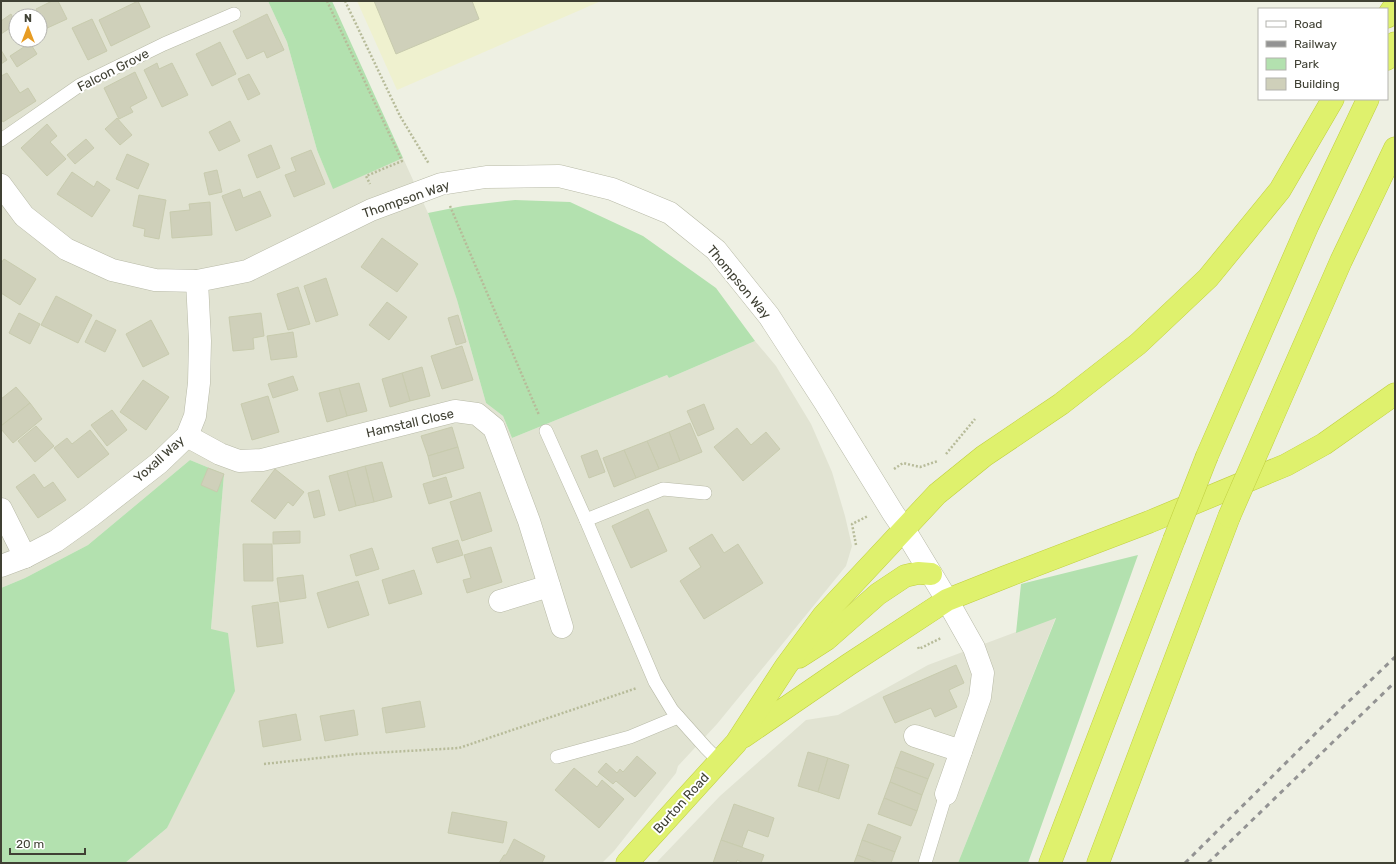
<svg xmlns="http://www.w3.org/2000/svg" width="1396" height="864" font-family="Rubik,sans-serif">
<rect width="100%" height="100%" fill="#eef0e3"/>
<!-- residential -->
<g fill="#e1e3d2" fill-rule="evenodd">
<path d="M1 1H268L287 42 317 150 333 188 403 158 428 213 457 300 486 403 503 416 512 438 667 375 669 378 755 341 776 366 811 424 832 472 845 516 852 546 846 566 717 724 678 766 676 773 614 851 602 863H125L167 828 211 629 224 474 190 460 88 545 25 578 1 588ZM16 16H40V40H16Z"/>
<path d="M1056 617 958 863H656L720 796 806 720 838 715 928 665Z"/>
</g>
<!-- commercial -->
<path fill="#eff1cf" d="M357 1H601L397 90Z"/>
<!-- green -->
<g fill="#b3e1af">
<path d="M268 1H332L403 158 333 189 317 150 287 42Z"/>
<path d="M515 200 570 202 643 236 716 288 755 341 669 378 667 375 512 438 503 416 486 403 457 300 428 213 463 206Z"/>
<path d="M190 460 224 474 211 629 228 633 235 691 167 828 125 863H1V588L25 578 88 545Z"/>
<path d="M1138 555 1028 863H958L1056 618 1016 633 1021 584Z"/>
</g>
<!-- building -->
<g fill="#cfd0ba" stroke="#c8cbae">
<path d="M52 1H58L67 19 45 29 36 9Z"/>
<path d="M138 1 150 27 111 46 99 20Z"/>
<path d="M374 1H472L479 19 396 54Z"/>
<path d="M11 14 16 24 1 34V21Z"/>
<path d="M267 14 284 50 267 58 264 51 247 59 233 31Z"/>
<path d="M92 19 107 51 88 60 72 28Z"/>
<path d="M220 42 236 74 212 86 196 54Z"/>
<path d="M30 43 37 54 17 67 10 56Z"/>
<path d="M1 50 7 60 1 64Z"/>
<path d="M157 63 159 69 172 63 188 95 162 107 144 70Z"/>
<path d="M135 72 147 98 130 107 133 112 119 119 104 88Z"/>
<path d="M7 73 20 93 28 88 36 101 3 122 1 119V76Z"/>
<path d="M249 74 260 94 248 100 238 79Z"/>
<path d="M117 118 132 135 120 145 105 129Z"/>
<path d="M230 121 240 141 219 151 209 132Z"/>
<path d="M47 124 57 136 50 142 66 159 47 176 21 148Z"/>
<path d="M86 139 94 148 75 164 67 155Z"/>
<path d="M271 145 280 168 257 178 248 155Z"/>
<path d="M311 150 325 184 294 197 285 175 296 171 291 158Z"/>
<path d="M127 154 149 164 138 189 116 179Z"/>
<path d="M217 170 222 192 209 195 204 173Z"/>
<path d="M72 172 94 187 97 181 110 190 92 217 57 194Z"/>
<path d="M240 189 243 198 260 191 271 216 236 231 222 196Z"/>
<path d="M139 195 166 200 159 239 144 236 145 229 133 226Z"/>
<path d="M210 202 212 235 172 238 170 212 190 210 189 204Z"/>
<path d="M382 238 418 264 397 292 361 267Z"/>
<path d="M4 259 36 279 20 305 1 293V263Z"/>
<path d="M326 278 338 315 316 322 304 286Z"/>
<path d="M298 287 310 324 288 330 277 294Z"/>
<path d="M56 296 92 315 78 343 41 325Z"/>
<path d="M387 302 407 317 389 340 369 325Z"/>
<path d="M19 313 40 324 30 344 9 333Z"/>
<path d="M261 313 264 336 253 338 254 349 233 351 229 317Z"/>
<path d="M458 315 466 342 456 345 448 318Z"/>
<path d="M96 320 116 330 105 352 85 342Z"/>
<path d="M151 320 169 354 143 367 126 334Z"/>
<path d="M293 332 297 357 271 360 267 336Z"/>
<path d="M462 346 473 380 442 389 431 356Z"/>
<path d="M422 367 430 396 410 401 402 373Z"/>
<path d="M402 373 410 401 390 407 382 379Z"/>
<path d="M293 376 298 390 273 398 268 384Z"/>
<path d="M143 380 169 397 146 430 120 412Z"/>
<path d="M359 383 367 411 347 416 339 388Z"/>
<path d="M16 387 30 403 1 426V399Z"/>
<path d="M339 388 347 416 327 422 319 393Z"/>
<path d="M268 396 279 432 252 440 241 404Z"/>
<path d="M30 403 42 419 13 443 1 429V426Z"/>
<path d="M704 404 714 429 698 436 687 411Z"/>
<path d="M112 410 127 430 107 446 91 425Z"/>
<path d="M690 423 702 452 680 461 669 432Z"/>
<path d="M36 426 54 446 35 462 18 441Z"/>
<path d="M452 427 458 447 428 456 421 436Z"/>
<path d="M737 428 751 445 766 432 780 449 743 481 714 447Z"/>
<path d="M90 430 109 454 78 478 54 448 67 438 72 444Z"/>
<path d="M669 432 680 461 659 469 647 441Z"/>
<path d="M647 441 659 469 636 478 624 450Z"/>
<path d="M458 447 464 468 433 477 428 456Z"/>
<path d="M597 450 605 472 589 478 581 456Z"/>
<path d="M624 450 636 478 614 487 603 458Z"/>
<path d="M382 462 392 497 374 502 365 466Z"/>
<path d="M365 466 374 502 356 506 347 471Z"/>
<path d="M208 468 224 474 217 492 201 485Z"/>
<path d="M275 469 304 492 293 506 288 502 275 519 251 501Z"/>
<path d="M347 471 356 506 339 511 329 476Z"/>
<path d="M34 474 44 488 53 482 66 500 38 518 16 487Z"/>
<path d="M446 477 452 497 429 504 423 484Z"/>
<path d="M319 490 325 515 314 518 308 493Z"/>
<path d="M480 492 492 531 462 541 450 502Z"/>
<path d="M648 509 667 551 631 568 612 526Z"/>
<path d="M300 531V543L273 544V532Z"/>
<path d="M712 534 724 553 738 544 763 583 704 619 680 581 701 567 689 548Z"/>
<path d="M458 540 463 555 437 563 432 548Z"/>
<path d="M243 544H272L273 581H244Z"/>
<path d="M491 547 502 582 467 593 463 580 471 578 464 555Z"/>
<path d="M372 548 379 569 356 576 350 555Z"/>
<path d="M414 570 422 594 389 604 382 580Z"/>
<path d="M303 575 306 598 280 602 277 578Z"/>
<path d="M358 581 369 615 328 628 317 593Z"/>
<path d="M278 602 283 643 257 647 252 606Z"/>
<path d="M956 665 964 683 949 690 957 707 935 717 931 708 895 723 883 697Z"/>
<path d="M420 701 425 727 386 733 382 708Z"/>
<path d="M354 710 358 735 325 741 320 716Z"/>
<path d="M296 714 301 740 263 747 259 721Z"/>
<path d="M901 751 934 764 928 779 895 767Z"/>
<path d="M808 752 828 758 818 792 798 786Z"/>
<path d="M637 756 656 773 635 797 616 781 613 784 598 772 606 763 617 773 620 769 623 772Z"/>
<path d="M828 758 849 765 839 799 818 792Z"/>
<path d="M895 767 928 779 922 795 890 782Z"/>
<path d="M574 768 597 787 602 780 624 799 599 828 555 790Z"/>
<path d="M890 782 922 795 917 811 884 798Z"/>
<path d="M884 798 917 811 911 826 878 814Z"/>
<path d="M734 804 774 818 768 837 748 830 742 847 721 840Z"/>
<path d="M452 812 507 822 503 843 448 833Z"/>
<path d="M868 824 901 837 895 852 862 840Z"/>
<path d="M514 839 545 856 542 863H499L504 855H506Z"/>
<path d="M721 840 764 855 761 863H744L737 860 736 863H713Z"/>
<path d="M862 840 895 852 891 863H878L857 855Z"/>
<path d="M857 855 878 863H854Z"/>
</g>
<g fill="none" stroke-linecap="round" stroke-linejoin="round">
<defs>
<g id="lane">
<path d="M1 140 80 85 164 44 234 14"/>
<path d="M546 431 586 520 655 682 672 710 706 748 719 761"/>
<path d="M586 520 663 489 705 493"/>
<path d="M557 757 630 737 678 717"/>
<path d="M925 863 946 794"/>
</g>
<g id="street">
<path d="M1 185 24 216 66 249 112 270 155 280 197 281 247 271 371 210 441 184 486 177 559 176 612 189 670 213 716 250 769 316 824 401 893 513 904 529 947 600 974 648 983 673 980 697 946 794"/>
<path d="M187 436 220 454 239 461 262 460 455 411 477 414 494 428 529 521 562 627"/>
<path d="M1 509 25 557"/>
<path d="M1 566 25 557 56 541 91 516 159 463 187 436 195 416 199 383 200 341 197 281"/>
<path d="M500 601 549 586"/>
<path d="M915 736 961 751"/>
</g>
<g id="highway">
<path d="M1387 17 1395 5"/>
<path d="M1387 59 1395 43"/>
<path d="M1273 416 1341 261 1395 148"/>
<path d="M1207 456 1308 225 1368 99"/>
<path d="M799 657 827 639 878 594 905 576 918 573 931 574"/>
<path d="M743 737 848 665 947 600 1005 577 1149 522 1286 465 1324 444 1395 394"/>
<path d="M627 863 736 743 786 666 823 616 937 494 984 456 1061 404 1138 344 1208 278 1280 190 1333 99"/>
<path d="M1050 863 1174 540"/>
<path d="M1098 863 1229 517"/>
</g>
</defs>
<!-- lane casing -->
<use href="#lane" stroke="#b8baa7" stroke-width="14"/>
<!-- street casing -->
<use href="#street" stroke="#b8baa7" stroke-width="23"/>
<!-- highway casing -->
<use href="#highway" stroke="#c0cf3f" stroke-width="23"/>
<!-- path -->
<g stroke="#b7bb99" stroke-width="2.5" stroke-dasharray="2 2" stroke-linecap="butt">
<path d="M327 1 402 161 366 176 370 184"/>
<path d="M345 1 400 116 429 164"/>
<path d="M450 206 539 415"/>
<path d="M946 454 975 419"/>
<path d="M894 469 903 463 920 467 938 461"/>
<path d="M856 545 852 524 868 516"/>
<path d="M918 647 919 649 941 638"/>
<path d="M264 764 355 754 459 748 637 688"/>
</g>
<!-- lane -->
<use href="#lane" stroke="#fff" stroke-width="13"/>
<!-- street -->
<use href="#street" stroke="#fff" stroke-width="22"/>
<!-- highway -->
<use href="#highway" stroke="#dff16d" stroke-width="22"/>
<!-- rail -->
<g stroke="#939393" stroke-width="3" stroke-dasharray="5 5" stroke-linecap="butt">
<path d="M1185 863 1320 729 1395 657"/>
<path d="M1208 863 1395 682"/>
</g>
<defs>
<g id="highway-bridge">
<path d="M1229 517 1273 416"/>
<path d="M1174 540 1207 456"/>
</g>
</defs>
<!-- highway-bridge casing -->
<use href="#highway-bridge" stroke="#c0cf3f" stroke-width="23" stroke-linecap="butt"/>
<!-- highway-bridge -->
<use href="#highway-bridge" stroke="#dff16d" stroke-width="22"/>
</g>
<g text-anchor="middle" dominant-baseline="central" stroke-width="4" stroke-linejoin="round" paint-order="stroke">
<!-- street labels -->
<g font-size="13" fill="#404134" stroke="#fff">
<text transform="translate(113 70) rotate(-27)">Falcon Grove</text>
<text transform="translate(406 199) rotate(-19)">Thompson Way</text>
<text transform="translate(739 282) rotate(50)">Thompson Way</text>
<text transform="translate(410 423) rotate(-13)">Hamstall Close</text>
<text transform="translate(159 459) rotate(-42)">Yoxall Way</text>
<text transform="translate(681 803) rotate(-48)">Burton Road</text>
</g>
</g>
<!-- border -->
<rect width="1396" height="864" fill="none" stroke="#404134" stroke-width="4"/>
<!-- legend -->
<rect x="1258" y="8" width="130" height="92" fill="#ffffff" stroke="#b3b3ae"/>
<rect x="1266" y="21" width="20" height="6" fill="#ffffff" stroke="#b3b3ae"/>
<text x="1294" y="28" font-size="12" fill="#404134">Road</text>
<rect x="1266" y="41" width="20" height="6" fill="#939393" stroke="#b3b3ae"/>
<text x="1294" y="48" font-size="12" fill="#404134">Railway</text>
<rect x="1266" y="58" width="20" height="12" fill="#b3e1af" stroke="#b3b3ae"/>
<text x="1294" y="68" font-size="12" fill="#404134">Park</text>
<rect x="1266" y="78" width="20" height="12" fill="#cfd0ba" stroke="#b3b3ae"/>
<text x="1294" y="88" font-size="12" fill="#404134">Building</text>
<!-- north arrow -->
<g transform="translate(28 28)"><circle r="19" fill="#ffffff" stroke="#b3b3ae"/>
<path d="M0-3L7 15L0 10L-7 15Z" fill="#e79c23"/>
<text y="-6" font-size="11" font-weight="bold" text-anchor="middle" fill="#404134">N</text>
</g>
<!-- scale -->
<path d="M10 848v6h75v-6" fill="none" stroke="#404134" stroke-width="2"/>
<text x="16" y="848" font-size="12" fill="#404134" stroke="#ffffff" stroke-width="3" paint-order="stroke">20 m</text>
</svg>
